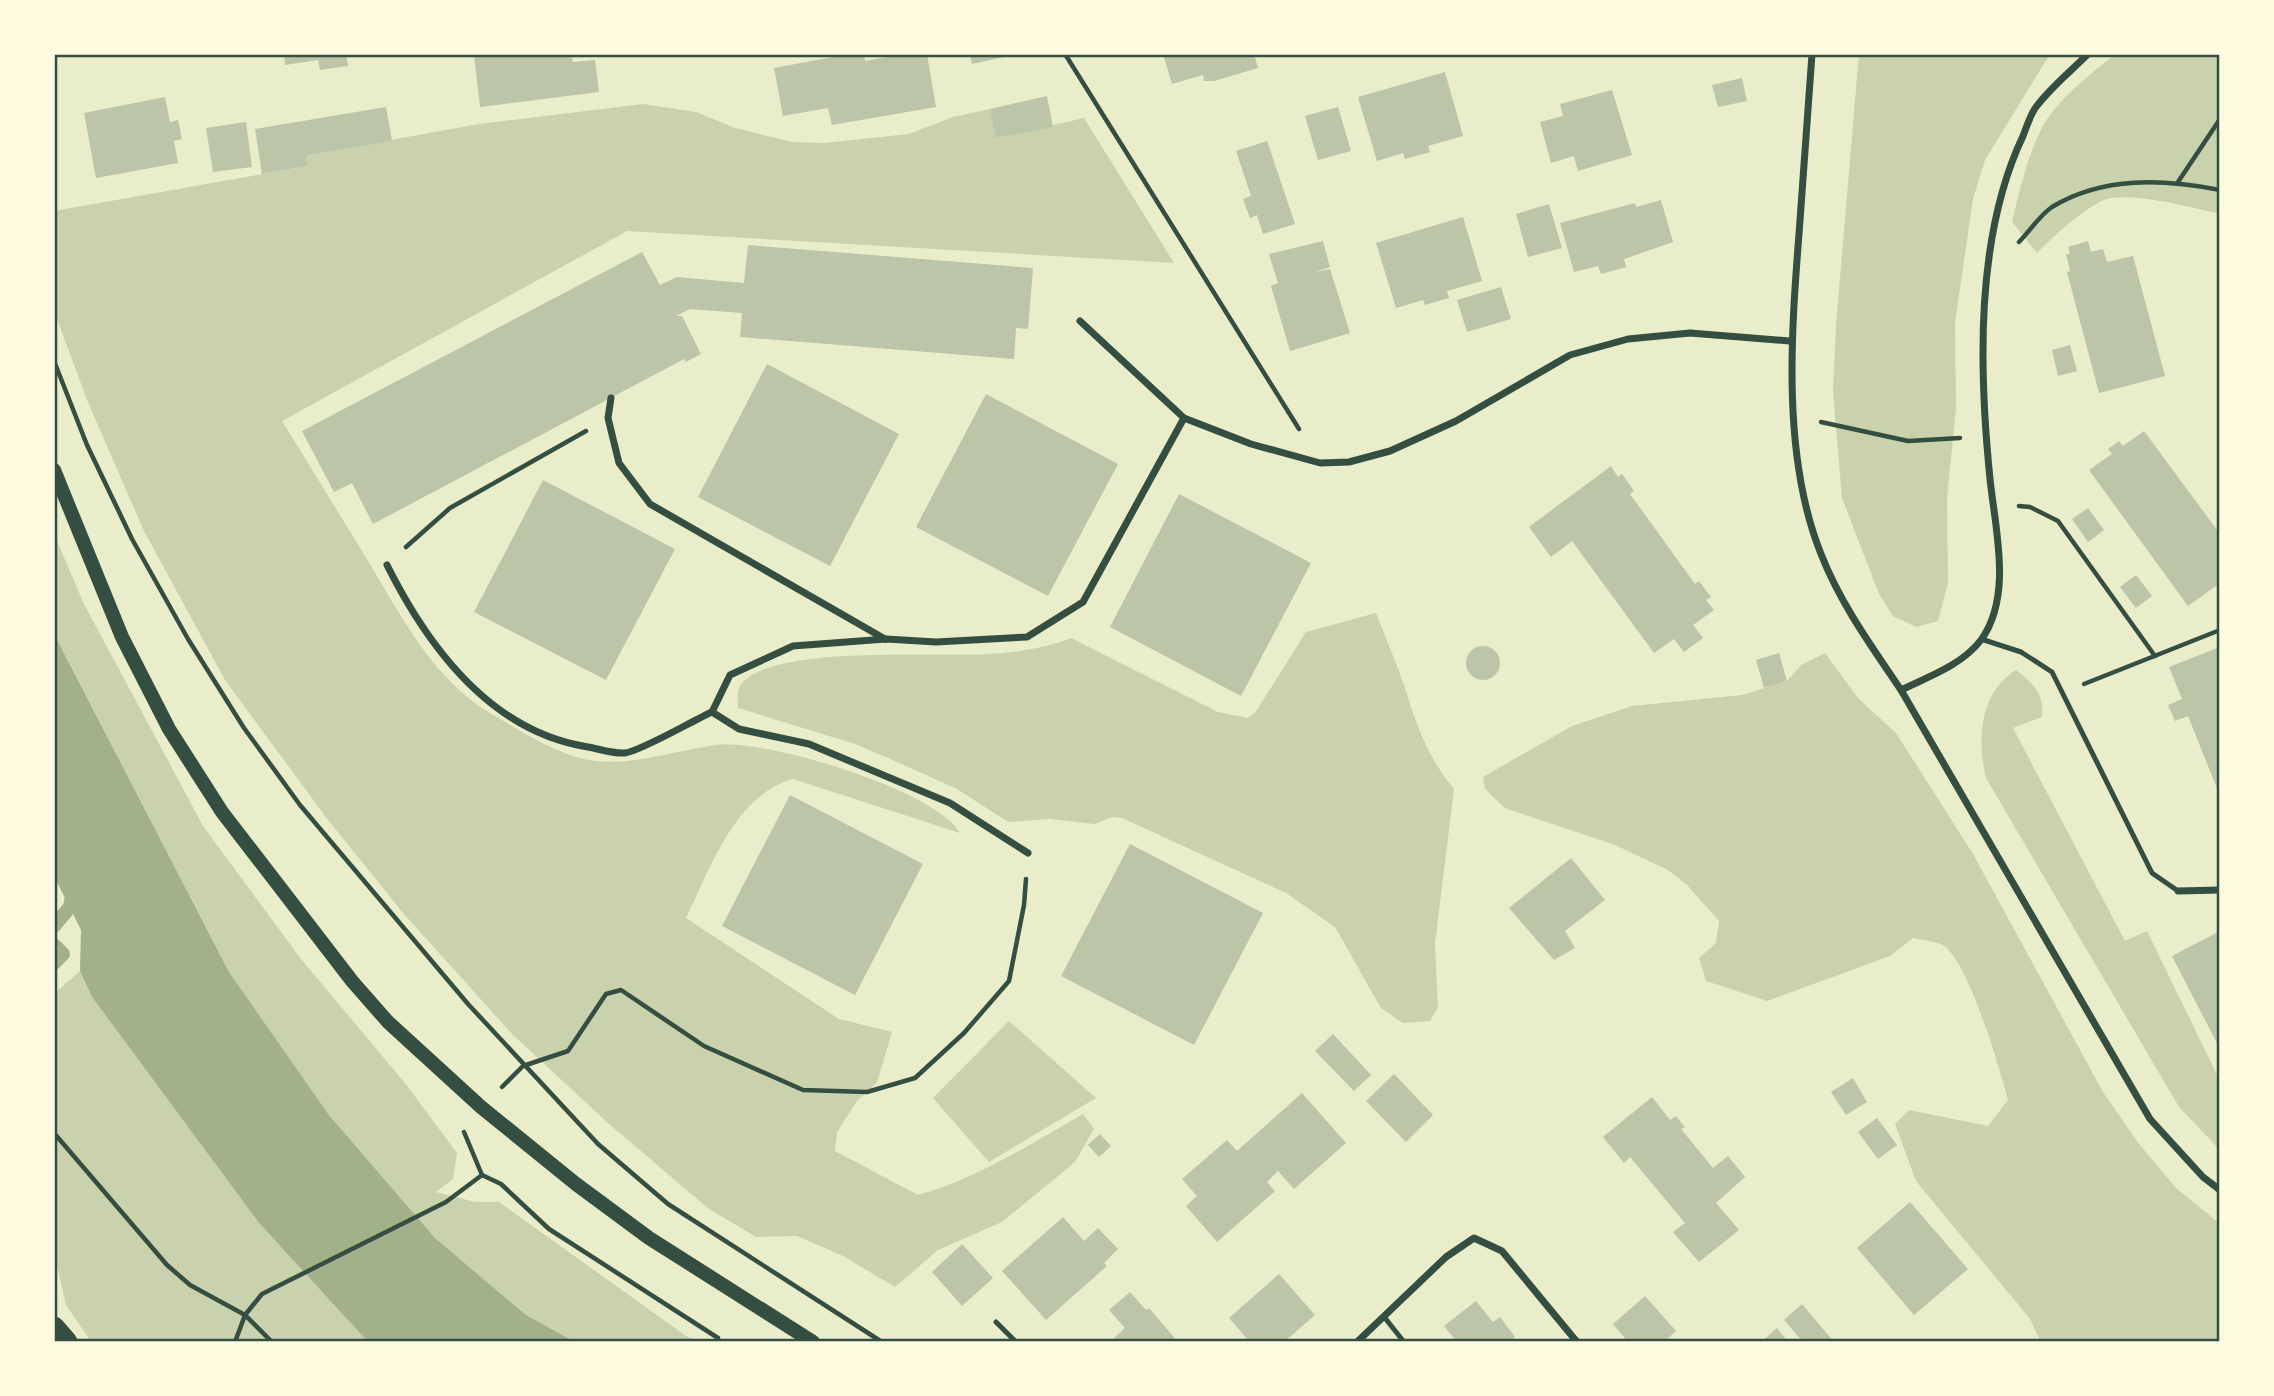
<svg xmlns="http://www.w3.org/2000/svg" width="2274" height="1396" font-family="'Nunito Sans',sans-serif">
<rect width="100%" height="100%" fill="#e9edc9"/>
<!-- green -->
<g fill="#cad2ad">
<path d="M1859 54H2050L1985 160 1973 199 1955 323 1956 408 1947 498 1948 583 1938 621 1916 627 1893 616 1879 594 1842 498 1833 392 1836 325Z"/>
<path d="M2116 54H2220V214C2190 207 2141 194 2111 198 2093 200 2050 239 2037 253L2012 222C2020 190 2027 156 2042 128 2056 101 2092 72 2116 54Z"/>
<path d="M643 104 696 112 735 128 792 142 824 143 909 134 953 117 990 109 997 138 1084 118 1174 263 627 231 282 421C311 468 340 515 368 561 402 617 432 678 490 713 521 731 560 757 596 761 637 765 676 750 717 745 766 739 936 790 960 833L793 779C735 795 710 869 686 918L839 1019 892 1032 877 1082 857 1101 837 1132 835 1151 918 1195C978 1178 1029 1145 1083 1114L1094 1129 1075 1162 1002 1222 938 1250 895 1287 843 1256 797 1236 756 1237 709 1209 609 1124 512 1034 404 914 328 820 225 680 144 531 87 400 54 311V211L308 166 307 155 479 124Z"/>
<path d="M54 534 84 604 203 826 301 959 405 1083 457 1153 453 1179 436 1192 475 1202H499L686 1336 700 1342H575L526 1315 435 1238 329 1115 229 972 54 634Z"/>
<path d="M1376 613C1386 639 1397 664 1406 691 1417 727 1429 759 1454 789L1435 944 1438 1007 1430 1021 1403 1023 1381 1008 1335 927 1286 893 1122 818 1112 817 1095 824 1049 819 1008 822 957 789 895 761 855 744 738 708C738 699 736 690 742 683 777 644 935 658 988 654 1016 652 1044 649 1071 638L1218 712 1248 718 1257 710 1306 632Z"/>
<path d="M1825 653 1858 698 1896 733 1973 854 2103 1092 2139 1144 2176 1188 2220 1224V1342H2041L2030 1319 1916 1181 1895 1124 1909 1110 1988 1126 2008 1100C2000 1069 1969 963 1944 946 1937 941 1921 940 1913 938L1890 956 1767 1001 1706 981 1699 958 1716 943 1719 921 1686 884 1668 870 1615 845 1505 808 1485 789 1483 777 1572 726 1632 706 1742 695 1787 681 1801 665Z"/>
<path d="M2016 670C2034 684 2044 693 2042 717L2013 728 2125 941 2147 931 2220 1081V1150L2179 1107 1986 778C1977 740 1979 693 2016 670Z"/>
<path d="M80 971 92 997 259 1223 368 1342 90 1340 66 1305 54 1253V994Z"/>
<path d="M1009 1021 1096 1098 989 1162 933 1098Z"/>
</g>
<!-- water -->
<path fill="#a3b18a" d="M54 634 229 972 329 1115 435 1238 526 1315 575 1342H368L259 1223 92 997 80 971 81 930 54 876Z"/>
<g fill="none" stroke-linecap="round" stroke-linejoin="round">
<!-- stream -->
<g stroke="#a3b18a" stroke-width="14">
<path d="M54 926 70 907 73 891"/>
<path d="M54 945 63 954 54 963"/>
</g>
</g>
<!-- building -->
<g fill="#bcc5a7">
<path d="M284 54H346L348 66 320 70 318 60 285 65Z"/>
<path d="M474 54H571L573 62 595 60 599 92 480 107Z"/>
<path d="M849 54H864L865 61 904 54H927L936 107 832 125 828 108 783 116 774 68Z"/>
<path d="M970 54H1012L1013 55 972 64Z"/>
<path d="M1163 54H1254L1258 68 1214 81H1204L1203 75 1172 84Z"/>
<path d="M1445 72 1463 136 1428 146 1430 152 1405 159 1403 153 1377 161 1358 97Z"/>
<path d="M1742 78 1747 101 1718 107 1712 85Z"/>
<path d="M1612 90 1632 155 1578 171 1574 156 1551 163 1540 122 1563 116 1560 104Z"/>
<path d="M1047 96 1053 127 996 138 990 109Z"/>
<path d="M165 97 170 122 178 120 182 139 174 141 178 163 96 178 84 113Z"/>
<path d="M386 107 392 141 307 155 308 166 262 174 255 129Z"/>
<path d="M1338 107 1351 151 1318 160 1305 116Z"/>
<path d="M246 122 252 167 213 172 206 128Z"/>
<path d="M1267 141 1295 224 1263 234 1257 215 1250 218 1243 199 1251 196 1236 151Z"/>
<path d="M1661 200 1673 242 1624 259 1626 267 1601 274 1598 266 1574 272 1560 223 1635 203 1636 207Z"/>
<path d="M1549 204 1562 248 1528 257 1516 214Z"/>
<path d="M1463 217 1482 281 1447 291 1449 298 1425 305 1423 300 1396 308 1376 243Z"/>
<path d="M1323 241 1330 267 1315 272 1330 269 1350 333 1290 351 1271 286 1278 283 1269 254Z"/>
<path d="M2088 241 2091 252 2103 249 2107 262 2133 256 2165 376 2099 393 2067 272 2070 271 2066 254H2070L2068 247Z"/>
<path d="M748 245 1033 268 1028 329 1016 328 1014 359 740 337 742 313 690 309 676 316H682L701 354 686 362 684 359 373 524 352 483 334 492 302 431 642 252 660 285 677 277 744 283Z"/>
<path d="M1501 287 1511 319 1467 332 1457 300Z"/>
<path d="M2070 345 2077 371 2058 376 2052 350Z"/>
<path d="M767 364 899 434 830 566 698 497Z"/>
<path d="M986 394 1118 464 1048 596 916 527Z"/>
<path d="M2144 431 2220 534V583L2188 606 2089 470 2112 454 2108 449 2119 441 2123 446Z"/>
<path d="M1611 466 1618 477 1622 474 1634 491 1630 494 1695 584 1699 581 1711 597 1706 600 1714 610 1693 625 1703 638 1684 652 1674 639 1654 653 1572 541 1551 557 1529 527Z"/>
<path d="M543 480 675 549 606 680 474 612Z"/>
<path d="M1179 494 1311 563 1241 696 1110 627Z"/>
<path d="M2088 508 2104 530 2088 542 2072 519Z"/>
<path d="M2136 575 2152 596 2136 608 2120 587Z"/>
<circle cx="1483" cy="663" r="17"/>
<path d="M2220 647V796L2188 716 2175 721 2168 705 2182 699 2169 667Z"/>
<path d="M1779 653 1787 681 1764 688 1756 660Z"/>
<path d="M790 795 923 864 855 995 722 926Z"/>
<path d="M1130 844 1263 913 1194 1045 1061 976Z"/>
<path d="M1571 858 1605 900 1565 931 1575 948 1554 960 1509 908Z"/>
<path d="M2220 931V1049L2172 956Z"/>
<path d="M1333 1034 1371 1075 1354 1091 1315 1051Z"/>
<path d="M1394 1074 1433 1115 1406 1142 1366 1101Z"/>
<path d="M1853 1078 1867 1102 1846 1115 1831 1092Z"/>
<path d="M1302 1093 1346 1143 1294 1189 1278 1171 1267 1182 1275 1191 1217 1242 1186 1206 1197 1196 1182 1179 1227 1140 1237 1151Z"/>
<path d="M1652 1097 1670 1120 1676 1116 1685 1127 1681 1129 1713 1168 1728 1156 1745 1177 1716 1203 1739 1230 1699 1262 1673 1232 1685 1223 1630 1157 1624 1163 1603 1137Z"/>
<path d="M1877 1118 1897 1145 1878 1159 1858 1132Z"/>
<path d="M1100 1134 1111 1146 1099 1157 1088 1145Z"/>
<path d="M1910 1202 1968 1269 1914 1315 1857 1248Z"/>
<path d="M1063 1217 1084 1241 1098 1228 1118 1249 1104 1263 1107 1266 1046 1320 1002 1271Z"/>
<path d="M962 1244 993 1278 962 1306 932 1272Z"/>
<path d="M1279 1274 1315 1315 1284 1342H1250L1229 1318Z"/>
<path d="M1130 1292 1146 1310 1149 1308 1178 1342H1110L1125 1328 1109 1310Z"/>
<path d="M1645 1296 1676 1331 1664 1342H1628L1613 1324Z"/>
<path d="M1476 1301 1493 1322 1500 1317 1515 1337 1509 1342H1457L1444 1326Z"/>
<path d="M1802 1304 1834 1342H1803L1784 1320Z"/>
<path d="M1777 1328 1788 1342H1761Z"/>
</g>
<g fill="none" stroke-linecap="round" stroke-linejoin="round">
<!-- path -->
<g stroke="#344e41" stroke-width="4.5">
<path d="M1065 54 1299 429"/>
<path d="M2178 182 2220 119"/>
<path d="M2019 242C2029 232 2040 215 2052 207 2103 176 2164 179 2220 190"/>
<path d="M54 361 87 445 132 539 188 639 244 728 300 805 468 1004 598 1144 668 1204 882 1342"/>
<path d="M1821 422 1908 441 1960 438"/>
<path d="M2019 506 2030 507 2058 521 2155 656"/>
<path d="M406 547 450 508 586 431"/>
<path d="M2084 684 2220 630"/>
<path d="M502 1087 523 1066 568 1051 606 994 621 990 704 1046 803 1090 867 1092 915 1078 964 1033 1009 981 1024 905 1026 879"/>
<path d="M464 1132 482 1175 501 1184 549 1229 718 1338"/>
<path d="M54 1133 167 1265 190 1285 245 1315 272 1342"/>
<path d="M235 1342 245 1315 262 1294 446 1202 482 1175"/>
</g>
<!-- service -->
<g stroke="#344e41" stroke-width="5">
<path d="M1981 639 2021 652 2052 672 2152 873 2178 891"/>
<path d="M1385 1318 1404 1342"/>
<path d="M996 1322 1016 1342"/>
</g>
<!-- minor -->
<g stroke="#344e41" stroke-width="7">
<path d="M1812 54C1808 114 1803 174 1799 234 1791 335 1782 457 1821 554 1840 603 1872 647 1901 690L2150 1119 2203 1177 2220 1190"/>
<path d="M1080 321 1184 418 1251 444 1320 463 1349 462 1390 451 1456 421 1570 355 1628 339 1690 333 1790 341"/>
<path d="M611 398 608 418 619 463 650 504 885 639"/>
<path d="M387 565C428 647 491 732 588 747 599 749 614 754 625 753 641 751 694 720 712 712"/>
<path d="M1901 690C1928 677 1962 665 1981 640 2013 596 1995 528 1990 479 1979 370 1975 237 2023 136 2027 126 2030 115 2036 107 2050 88 2071 71 2088 54"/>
<path d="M1028 853 950 803 809 744 739 729 712 712 730 675 793 646 886 639 936 642 1027 637 1083 602 1184 418"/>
<path d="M2178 891 2220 890"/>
<path d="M1357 1342 1446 1257 1474 1238 1502 1251 1577 1342"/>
</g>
<!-- secondary -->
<path stroke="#344e41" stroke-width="14" d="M54 470 122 637 169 729 222 812 352 981 388 1022 481 1107 576 1184 649 1238 813 1342"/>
<!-- motorway -->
<path stroke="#344e41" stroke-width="21" d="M54 1327 67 1342"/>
</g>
<!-- border -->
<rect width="2274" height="1396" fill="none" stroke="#fefae0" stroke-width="112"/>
<rect x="56" y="56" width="2162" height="1284" fill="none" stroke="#344e41" stroke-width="2.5"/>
</svg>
